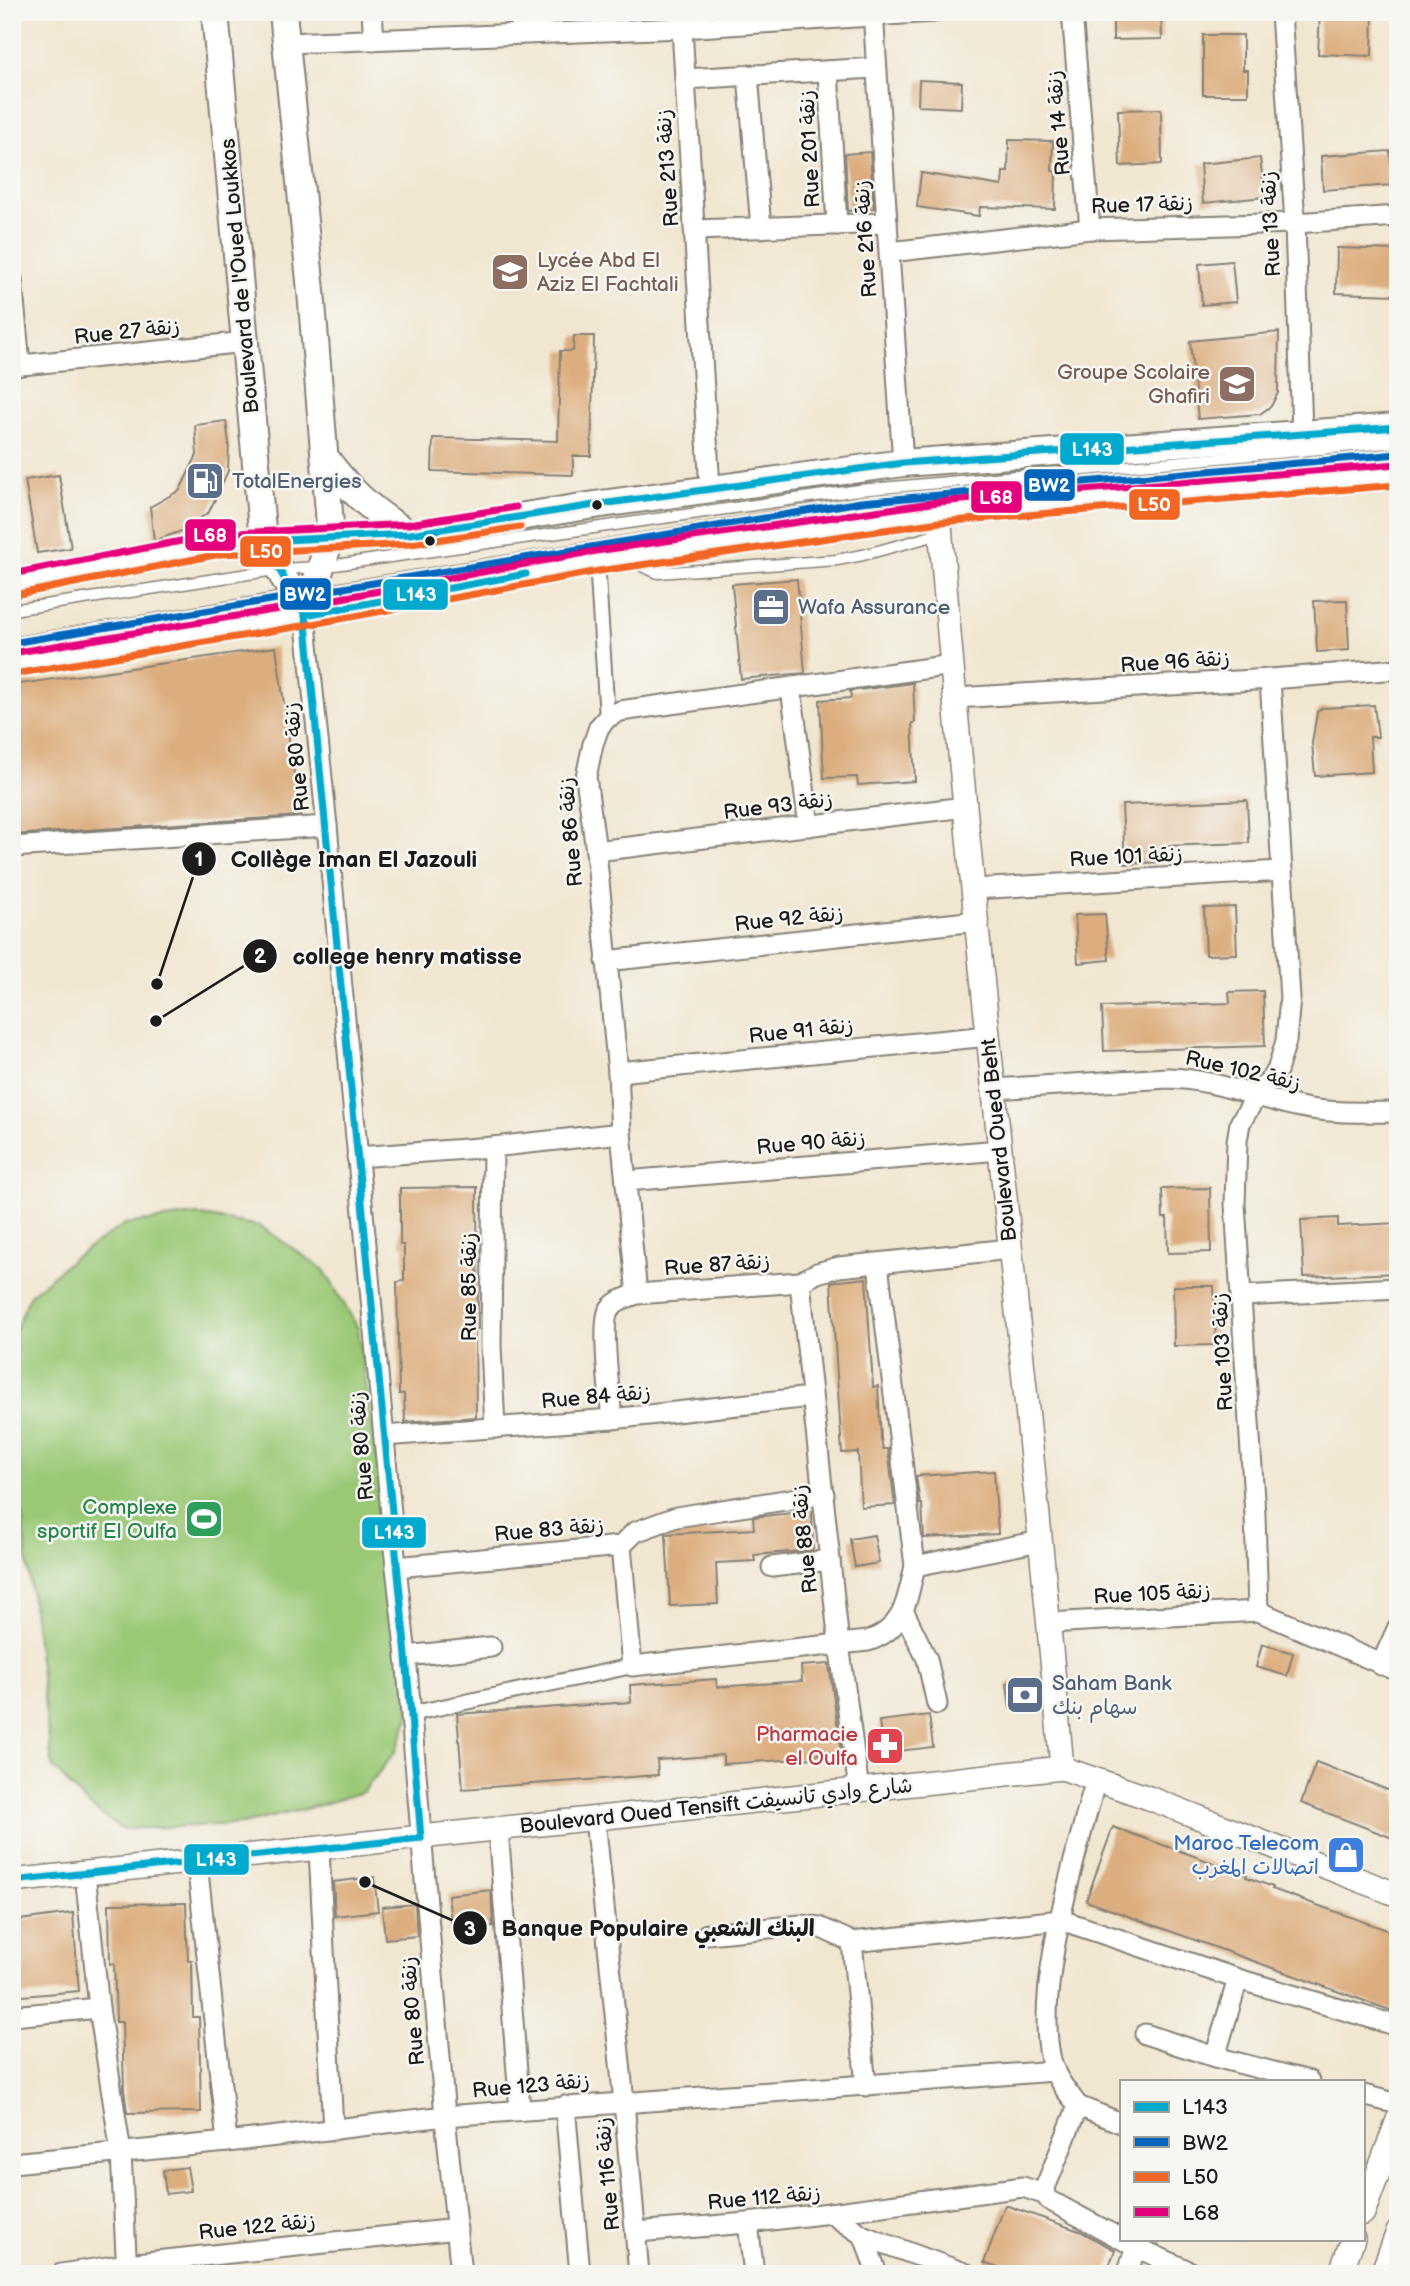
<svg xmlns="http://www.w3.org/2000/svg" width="1410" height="2286" font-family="'Balsamiq Sans','Playpen Sans Arabic',sans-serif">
<rect width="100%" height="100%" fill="#f6f6f2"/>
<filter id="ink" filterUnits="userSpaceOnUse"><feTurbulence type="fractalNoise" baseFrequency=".0143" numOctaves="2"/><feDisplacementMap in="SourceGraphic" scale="14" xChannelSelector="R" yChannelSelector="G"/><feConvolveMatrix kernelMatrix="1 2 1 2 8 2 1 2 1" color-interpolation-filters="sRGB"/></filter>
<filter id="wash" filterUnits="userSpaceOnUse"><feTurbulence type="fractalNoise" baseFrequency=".00686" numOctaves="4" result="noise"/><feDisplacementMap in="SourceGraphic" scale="28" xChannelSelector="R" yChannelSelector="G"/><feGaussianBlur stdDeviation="1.57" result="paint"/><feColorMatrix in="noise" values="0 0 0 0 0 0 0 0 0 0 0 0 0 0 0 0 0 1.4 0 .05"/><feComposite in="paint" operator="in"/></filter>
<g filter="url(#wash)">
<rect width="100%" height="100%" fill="#f1e6d0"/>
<!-- green -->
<path fill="#9ac875" stroke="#5b7248" stroke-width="2" d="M196 1215 260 1226 324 1270 358 1328 398 1604 410 1714 396 1751 363 1792 313 1807 242 1824 121 1829 86 1803 52 1766 12 1435V1339L30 1295 72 1259 125 1224Z"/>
<g id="blocks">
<!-- building -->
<g fill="#dcad7e">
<path d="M1113 12H1161L1162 39 1113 40Z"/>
<path d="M1320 12H1373L1372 56 1318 54Z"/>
<path d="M1203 35H1243V70H1248V95H1203Z"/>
<path d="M919 80 962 82 961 108 918 106Z"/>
<path d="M1161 109 1162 164 1120 166 1118 110Z"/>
<path d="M1009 140 1053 141 1052 171 1056 172 1055 209 980 207 979 216 917 207 921 173 1002 186 1003 172H1008Z"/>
<path d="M1390 151 1393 185 1323 190 1321 156Z"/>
<path d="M870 152 874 208 848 211 845 154Z"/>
<path d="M1260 158 1265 197 1203 203 1200 164Z"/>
<path d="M1337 248 1398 250V295L1336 293Z"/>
<path d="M1232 261 1236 302 1202 305 1199 264Z"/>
<path d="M1279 332 1278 393 1271 406 1260 414 1198 419 1190 341Z"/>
<path d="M574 336H594L591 456H573V475L432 471 433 438 558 441 560 351H573Z"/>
<path d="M226 421 229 443 228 471 209 512 184 530 154 541 150 507 180 490 197 455 195 425Z"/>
<path d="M59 475 71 548 37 553 25 480Z"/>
<path d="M797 579 805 673 741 679 732 584Z"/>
<path d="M1347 600 1349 650 1317 652 1314 601Z"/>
<path d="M276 647 300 816 12 835V685Z"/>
<path d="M913 683 915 723H912L915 781 858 785 857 777 824 778 820 700 851 698 850 691Z"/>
<path d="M1374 705 1378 737H1370L1372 772 1315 776 1312 743 1317 712 1322 708Z"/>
<path d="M1247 800 1249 843 1161 846V862L1125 864 1122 805Z"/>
<path d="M1235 907 1237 954 1206 955 1204 908Z"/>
<path d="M1105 914 1109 960 1078 963 1075 915Z"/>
<path d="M1263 991 1265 1046 1104 1051 1102 1007 1230 1003 1229 992Z"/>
<path d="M477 1187 478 1329H475L476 1417 405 1422 404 1394H399L397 1282 404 1281V1245H400V1188Z"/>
<path d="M1210 1188 1211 1252 1168 1253 1167 1218H1163L1162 1189Z"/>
<path d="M1338 1218V1226L1398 1223V1273L1304 1277 1301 1220Z"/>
<path d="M866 1278 873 1387 878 1386 881 1439 883 1449H888L895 1505 861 1507 858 1452 842 1453 831 1282Z"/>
<path d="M1173 1286H1214L1216 1345 1174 1346Z"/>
<path d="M994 1471 998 1534 924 1538 922 1504H920L916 1476Z"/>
<path d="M812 1511 813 1550 754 1555 755 1561 716 1563 718 1604 670 1606 666 1534 754 1529 753 1517Z"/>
<path d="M874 1535 879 1563 855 1567 850 1539Z"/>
<path d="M1262 1644 1293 1653 1287 1676 1256 1667Z"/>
<path d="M829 1664 841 1752 812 1755V1758L723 1764V1755L657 1760 658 1775 463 1789 457 1714 631 1702 630 1685 716 1679 717 1687 802 1681 801 1666Z"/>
<path d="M1026 1680 1030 1706 1010 1708 1007 1683Z"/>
<path d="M929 1715 933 1747 883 1753 879 1721Z"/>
<path d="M1316 1762 1398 1794V1840L1301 1803Z"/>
<path d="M1113 1827 1247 1875 1246 1877 1273 1887 1272 1889 1398 1934V2013L1086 1901Z"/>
<path d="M374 1877 378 1911 335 1916 333 1882Z"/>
<path d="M491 1890 493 1926 452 1930 448 1895Z"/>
<path d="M186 1903 188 1961H192L193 2017H199L201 2112 127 2113 124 2090 122 2022H116L114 1964H110L109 1904Z"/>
<path d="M415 1904 417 1936 385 1939 382 1907Z"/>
<path d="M73 1913 79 1991 12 1997V1921Z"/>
<path d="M187 2167 191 2191 166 2194 163 2170Z"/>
<path d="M1005 2205 1082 2232 1115 2250 1106 2274H1016L984 2263Z"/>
</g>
</g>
</g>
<g filter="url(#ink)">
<use href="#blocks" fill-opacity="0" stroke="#868176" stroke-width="2"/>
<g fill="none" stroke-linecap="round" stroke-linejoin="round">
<defs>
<g id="service">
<path d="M639 557 641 566 658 573 837 560 863 555 940 534"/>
<path d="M317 592 861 502 1398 454"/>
<path d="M12 610 281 569 321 567 859 490 1398 442"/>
<path d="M12 643 291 596"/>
</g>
<g id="pedestrian">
<path d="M597 561 607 718"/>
<path d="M410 1714 632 1666"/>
</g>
<g id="minor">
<path d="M372 12 374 40"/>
<path d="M681 12 710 489"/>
<path d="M873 12 903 463"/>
<path d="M1072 12 1090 229"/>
<path d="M1281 12 1295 223 1302 434"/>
<path d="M521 34 522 12"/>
<path d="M286 43 682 28 934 12"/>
<path d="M828 71 837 225"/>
<path d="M748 75 761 228"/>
<path d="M685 79 876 68"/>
<path d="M695 230 887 223"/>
<path d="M890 252 1090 229 1295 223 1398 216"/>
<path d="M12 279 20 365"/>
<path d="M12 366 246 342"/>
<path d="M305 615 327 826 396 1567 406 1656 445 2116 461 2274"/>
<path d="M791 688 809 826"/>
<path d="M955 698 1270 679 1398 669"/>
<path d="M12 847 327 826"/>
<path d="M596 851 965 807"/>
<path d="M974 889 1282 871"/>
<path d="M606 961 977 921"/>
<path d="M618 1072 989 1036"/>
<path d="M994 1089 1168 1078C1216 1079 1255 1098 1300 1107 1332 1114 1366 1112 1398 1112"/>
<path d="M493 1147 491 1346 495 1428"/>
<path d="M357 1157 493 1147 621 1133"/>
<path d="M626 1181 1000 1150"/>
<path d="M800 1282 839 1644 859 1790"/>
<path d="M637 1294 621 1133 618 1072 596 851 586 777 593 744 599 727 607 718 620 711 952 665"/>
<path d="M1243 1296 1398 1288"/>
<path d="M612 1419C610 1400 601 1322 609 1310 615 1301 626 1298 637 1294L800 1282 817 1273 839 1267 1010 1249"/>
<path d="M384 1436 612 1419 811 1397"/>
<path d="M621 1546 632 1666 868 1641C905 1629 907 1599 915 1566L878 1264"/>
<path d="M915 1566 1040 1541"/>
<path d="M396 1567 621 1546 635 1532 676 1517 824 1494"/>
<path d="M772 1567 830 1560"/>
<path d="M1258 1611 1255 1515 1235 1204 1237 1141 1240 1123 1257 1095 1277 1071 1286 1041 1290 998 1270 679"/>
<path d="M904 1612 927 1659 937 1704"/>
<path d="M1049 1623 1258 1611 1398 1671"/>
<path d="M406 1656 491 1647"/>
<path d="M1381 1665 1398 1627"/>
<path d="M595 1819 624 2102 639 2274"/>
<path d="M498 1829 520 2110"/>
<path d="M319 1849 333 2130"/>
<path d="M197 1862 227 2142"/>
<path d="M85 1873 99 2008 121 2153 127 2274"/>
<path d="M707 1934 801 1925 819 1927 852 1942 1061 1920 1238 1979 1398 2026"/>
<path d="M852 1942 866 2086"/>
<path d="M12 2016 99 2008"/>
<path d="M1145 2034 1215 2057 1309 2081"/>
<path d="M1215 2057 1238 1979"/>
<path d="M1363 2095 1398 2104"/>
<path d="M565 2106 580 2274"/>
<path d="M1078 2106 1121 2123"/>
<path d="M12 2163 227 2142 445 2116 1055 2071"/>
<path d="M1046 2195 1045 2188 1078 2106C1070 2095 1059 2083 1054 2070 1029 2000 1077 1852 1096 1779"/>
<path d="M830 2213 1023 2187 1046 2195 1049 2200 1136 2247 1195 2274"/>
<path d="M748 2223 754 2274"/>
<path d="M636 2232 748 2223 830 2213 864 2236 967 2274"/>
<path d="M864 2236 877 2274"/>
<path d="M61 2274 127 2264 457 2229"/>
<path d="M1127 2274 1136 2247"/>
</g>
<g id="tertiary">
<path d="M939 512C972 932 1025 1349 1062 1768"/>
<path d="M12 1881 1062 1768 1149 1798 1398 1895"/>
<path d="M1363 2213 1398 2120"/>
<path d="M1340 2274 1353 2239"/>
<path d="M1382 2274 1398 2232"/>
</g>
<g id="secondary">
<path d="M215 12 263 541 305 615"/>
<path d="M283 12 311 291 331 537 305 615"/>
<path d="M325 457C348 490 375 514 410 534"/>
<path d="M12 585 219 544 410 534 601 504 903 463 1398 427"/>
<path d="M12 664 305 615 597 561 939 512 1398 474"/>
</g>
</defs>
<!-- service casing -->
<use href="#service" stroke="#868176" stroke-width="13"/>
<!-- pedestrian casing -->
<use href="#pedestrian" stroke="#868176" stroke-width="18"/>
<!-- minor casing -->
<use href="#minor" stroke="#868176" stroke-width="23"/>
<!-- tertiary casing -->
<use href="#tertiary" stroke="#868176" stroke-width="26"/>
<!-- secondary casing -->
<use href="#secondary" stroke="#868176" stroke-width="30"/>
<!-- service -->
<use href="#service" stroke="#fff" stroke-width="10"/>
<!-- pedestrian -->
<use href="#pedestrian" stroke="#fff" stroke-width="14"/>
<!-- minor -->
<use href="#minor" stroke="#fff" stroke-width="19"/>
<!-- tertiary -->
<use href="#tertiary" stroke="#fff" stroke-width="23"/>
<!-- secondary -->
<use href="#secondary" stroke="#fff" stroke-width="26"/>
<defs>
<g id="bus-1">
<path d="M305 615 526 574"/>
<path d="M421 1838 406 1656 305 615 263 541 410 534 601 504 903 463 1398 427"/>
<path d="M12 1881 421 1838"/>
</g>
<path id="bus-2" d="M12 643 861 502 1398 454"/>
<g id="bus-3">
<path d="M14 595 220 554 411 544 520 527"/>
<path d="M14 674 307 625 599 571 940 522 1398 485"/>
</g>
<g id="bus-4">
<path d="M12 574 217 534 409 524 516 507"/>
<path d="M12 653 303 605 596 551 938 502 1397 464"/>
</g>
</defs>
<!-- bus-1 casing -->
<use href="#bus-1" stroke="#f6f6f2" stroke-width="12"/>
<!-- bus-2 casing -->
<use href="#bus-2" stroke="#f6f6f2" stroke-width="12"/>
<!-- bus-3 casing -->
<use href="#bus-3" stroke="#f6f6f2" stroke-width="12"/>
<!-- bus-4 casing -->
<use href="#bus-4" stroke="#f6f6f2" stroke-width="12"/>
<!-- bus-1 -->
<use href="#bus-1" stroke="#00a9ce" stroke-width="7"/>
<!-- bus-2 -->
<use href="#bus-2" stroke="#0065bd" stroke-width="7"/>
<!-- bus-3 -->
<use href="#bus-3" stroke="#f26522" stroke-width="7"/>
<!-- bus-4 -->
<use href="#bus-4" stroke="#e5007d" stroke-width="7"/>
</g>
</g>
<!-- icons -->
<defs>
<symbol id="school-square" viewBox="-11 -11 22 22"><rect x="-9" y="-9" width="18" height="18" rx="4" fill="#8d6e63" stroke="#f6f6f2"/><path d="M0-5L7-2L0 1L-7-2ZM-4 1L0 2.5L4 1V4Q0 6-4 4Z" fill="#fff"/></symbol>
<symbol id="fuel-square" viewBox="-11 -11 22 22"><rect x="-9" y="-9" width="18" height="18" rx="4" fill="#5c6f8a" stroke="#f6f6f2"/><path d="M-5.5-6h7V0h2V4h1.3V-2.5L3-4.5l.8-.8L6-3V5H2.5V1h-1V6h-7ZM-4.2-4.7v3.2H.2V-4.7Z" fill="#fff"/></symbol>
<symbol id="office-square" viewBox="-11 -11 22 22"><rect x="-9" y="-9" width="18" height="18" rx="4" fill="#5c6f8a" stroke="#f6f6f2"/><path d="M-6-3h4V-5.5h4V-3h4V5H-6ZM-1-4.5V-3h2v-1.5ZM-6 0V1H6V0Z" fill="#fff"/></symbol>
<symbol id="stadium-square" viewBox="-11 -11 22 22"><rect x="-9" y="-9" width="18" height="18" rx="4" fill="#2e9e5b" stroke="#f6f6f2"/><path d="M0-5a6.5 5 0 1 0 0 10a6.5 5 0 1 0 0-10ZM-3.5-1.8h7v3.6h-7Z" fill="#fff"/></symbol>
<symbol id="bank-square" viewBox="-11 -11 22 22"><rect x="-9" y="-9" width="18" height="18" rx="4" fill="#5c6f8a" stroke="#f6f6f2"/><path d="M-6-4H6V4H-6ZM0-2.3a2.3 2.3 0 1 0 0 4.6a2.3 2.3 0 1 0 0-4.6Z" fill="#fff"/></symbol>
<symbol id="pharmacy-square" viewBox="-11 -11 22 22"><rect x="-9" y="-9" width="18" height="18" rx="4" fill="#e0444e" stroke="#f6f6f2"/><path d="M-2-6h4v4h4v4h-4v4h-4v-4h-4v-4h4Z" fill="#fff"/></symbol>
<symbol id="shop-square" viewBox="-11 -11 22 22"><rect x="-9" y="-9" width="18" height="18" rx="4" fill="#3f7fe0" stroke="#f6f6f2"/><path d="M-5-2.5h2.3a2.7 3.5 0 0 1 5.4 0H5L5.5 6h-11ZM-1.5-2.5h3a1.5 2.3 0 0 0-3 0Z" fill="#fff"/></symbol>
</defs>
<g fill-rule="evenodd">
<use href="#school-square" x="488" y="250" width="44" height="44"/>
<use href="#school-square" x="1215" y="362" width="44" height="44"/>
<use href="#fuel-square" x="183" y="459" width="44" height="44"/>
<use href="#office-square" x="749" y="585" width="44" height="44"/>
<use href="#stadium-square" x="182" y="1497" width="44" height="44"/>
<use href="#bank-square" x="1003" y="1673" width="44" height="44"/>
<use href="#pharmacy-square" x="863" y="1724" width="44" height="44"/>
<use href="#shop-square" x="1324" y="1833" width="44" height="44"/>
</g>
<!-- markers -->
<g fill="#1c1c1c" stroke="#f6f6f2" stroke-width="2.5">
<circle cx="597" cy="505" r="6"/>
<circle cx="430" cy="541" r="6"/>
</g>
<g text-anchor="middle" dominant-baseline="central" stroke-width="5" stroke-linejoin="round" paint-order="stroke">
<!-- street labels -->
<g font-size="21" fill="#1c1c1c" stroke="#f6f6f2">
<text transform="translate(1059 123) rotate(-95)">Rue 14 زنقة</text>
<text transform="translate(810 149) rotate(-93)">Rue 201 زنقة</text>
<text transform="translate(668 168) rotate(-94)">Rue 213 زنقة</text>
<text transform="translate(1142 205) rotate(-2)">Rue 17 زنقة</text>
<text transform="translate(1271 224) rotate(-93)">Rue 13 زنقة</text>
<text transform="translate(866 239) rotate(-94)">Rue 216 زنقة</text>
<text transform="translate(240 276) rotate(-95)">Boulevard de l'Oued Loukkos</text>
<text transform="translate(127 332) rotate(-6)">Rue 27 زنقة</text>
<text transform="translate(1175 662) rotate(-4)">Rue 96 زنقة</text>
<text transform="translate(297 757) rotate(-96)">Rue 80 زنقة</text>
<text transform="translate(778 806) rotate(-7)">Rue 93 زنقة</text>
<text transform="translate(571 832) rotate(-95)">Rue 86 زنقة</text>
<text transform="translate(1126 857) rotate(-3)">Rue 101 زنقة</text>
<text transform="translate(789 919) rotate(-6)">Rue 92 زنقة</text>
<text transform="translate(801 1031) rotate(-6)">Rue 91 زنقة</text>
<text transform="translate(1243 1071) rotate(13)">Rue 102 زنقة</text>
<text transform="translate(999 1140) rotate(-96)">Boulevard Oued Beht</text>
<text transform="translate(811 1143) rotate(-5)">Rue 90 زنقة</text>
<text transform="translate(717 1265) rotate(-4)">Rue 87 زنقة</text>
<text transform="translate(469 1287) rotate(-90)">Rue 85 زنقة</text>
<text transform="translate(1223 1352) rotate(-93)">Rue 103 زنقة</text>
<text transform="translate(596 1397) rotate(-5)">Rue 84 زنقة</text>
<text transform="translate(362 1446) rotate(-95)">Rue 80 زنقة</text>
<text transform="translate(549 1530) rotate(-5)">Rue 83 زنقة</text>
<text transform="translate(805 1539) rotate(-96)">Rue 88 زنقة</text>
<text transform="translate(1152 1594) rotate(-3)">Rue 105 زنقة</text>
<text transform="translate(716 1806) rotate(-6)">Boulevard Oued Tensift شارع وادي تانسيفت</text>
<text transform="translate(413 2011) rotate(-95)">Rue 80 زنقة</text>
<text transform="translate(531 2086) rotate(-5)">Rue 123 زنقة</text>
<text transform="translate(608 2174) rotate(-95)">Rue 116 زنقة</text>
<text transform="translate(764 2198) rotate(-5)">Rue 112 زنقة</text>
<text transform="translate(257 2227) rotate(-6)">Rue 122 زنقة</text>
</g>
<!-- education labels -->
<g font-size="21" fill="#785e54" stroke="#f6f6f2" text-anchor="start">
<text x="537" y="260">Lycée Abd El<tspan x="537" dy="24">Aziz El Fachtali</tspan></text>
<text x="1210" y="372" text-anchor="end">Groupe Scolaire<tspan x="1210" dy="24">Ghafiri</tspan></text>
</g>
<!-- service labels -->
<g font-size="21" fill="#4e5e75" stroke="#f6f6f2" text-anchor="start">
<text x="232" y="481">TotalEnergies</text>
<text x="798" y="607">Wafa Assurance</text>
<text x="1052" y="1683">Saham Bank<tspan x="1052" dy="24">سهام بنك</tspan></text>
</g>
<!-- leisure labels -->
<g font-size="21" fill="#27864d" stroke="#f6f6f2" text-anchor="end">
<text x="177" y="1507">Complexe<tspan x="177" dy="24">sportif El Oulfa</tspan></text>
</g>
<!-- health labels -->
<g font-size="21" fill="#be3a42" stroke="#f6f6f2" text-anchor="end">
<text x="858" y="1734">Pharmacie<tspan x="858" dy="24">el Oulfa</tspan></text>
</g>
<!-- shop labels -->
<g font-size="21" fill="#366cbe" stroke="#f6f6f2" text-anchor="end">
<text x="1319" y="1843">Maroc Telecom<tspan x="1319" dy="24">اتصالات المغرب</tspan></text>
</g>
</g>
<!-- callouts -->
<path fill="none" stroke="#1c1c1c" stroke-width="2.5" d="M157 984L199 859M156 1021L260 956M365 1882L470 1928"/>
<g fill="#1c1c1c" stroke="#f6f6f2" stroke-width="2.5">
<circle cx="157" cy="984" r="7"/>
<circle cx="156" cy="1021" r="7"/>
<circle cx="365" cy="1882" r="7"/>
<circle cx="199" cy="859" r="18"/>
<circle cx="260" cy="956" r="18"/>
<circle cx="470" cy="1928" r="18"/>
</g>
<g font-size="21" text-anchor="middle" font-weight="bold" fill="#fff">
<text x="199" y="866">1</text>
<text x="260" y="963">2</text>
<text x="470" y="1936">3</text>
</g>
<g font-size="23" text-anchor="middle" font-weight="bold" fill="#1c1c1c" stroke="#f6f6f2" stroke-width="5" stroke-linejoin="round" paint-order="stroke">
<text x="354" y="867">Collège Iman El Jazouli</text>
<text x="407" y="964">college henry matisse</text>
<text x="658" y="1936">Banque Populaire البنك الشعبي</text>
</g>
<g stroke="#f6f6f2" stroke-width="2.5">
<rect x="1059" y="432" width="66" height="34" rx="7" fill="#00a9ce"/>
<rect x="1023" y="468" width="53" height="34" rx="7" fill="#0065bd"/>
<rect x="970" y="480" width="53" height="34" rx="7" fill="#e5007d"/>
<rect x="1128" y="488" width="53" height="33" rx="7" fill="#f26522"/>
<rect x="184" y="518" width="53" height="34" rx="7" fill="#e5007d"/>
<rect x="239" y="535" width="53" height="33" rx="7" fill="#f26522"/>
<rect x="279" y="577" width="53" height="34" rx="7" fill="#0065bd"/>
<rect x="382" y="578" width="67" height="33" rx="7" fill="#00a9ce"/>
<rect x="361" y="1516" width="66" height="33" rx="7" fill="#00a9ce"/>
<rect x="183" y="1843" width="67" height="33" rx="7" fill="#00a9ce"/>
</g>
<g font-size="19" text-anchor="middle" font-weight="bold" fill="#fff">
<text x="1092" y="456">L143</text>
<text x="1049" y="492">BW2</text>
<text x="996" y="504">L68</text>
<text x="1154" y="511">L50</text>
<text x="210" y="542">L68</text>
<text x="266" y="558">L50</text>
<text x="305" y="601">BW2</text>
<text x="416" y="601">L143</text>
<text x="394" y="1539">L143</text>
<text x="216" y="1866">L143</text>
</g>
<!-- margin -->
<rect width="1410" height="2286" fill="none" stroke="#f6f6f2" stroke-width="42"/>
<!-- legend -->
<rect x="1120" y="2080" width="245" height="161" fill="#f6f6f2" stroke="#9f9f9c" stroke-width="2"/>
<rect x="1134" y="2102" width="35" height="10" fill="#00a9ce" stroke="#9f9f9c" stroke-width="2"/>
<text x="1182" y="2114" font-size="21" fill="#1c1c1c">L143</text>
<rect x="1134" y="2137" width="35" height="10" fill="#0065bd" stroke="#9f9f9c" stroke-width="2"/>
<text x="1182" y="2150" font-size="21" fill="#1c1c1c">BW2</text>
<rect x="1134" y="2172" width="35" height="10" fill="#f26522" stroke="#9f9f9c" stroke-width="2"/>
<text x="1182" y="2184" font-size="21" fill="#1c1c1c">L50</text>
<rect x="1134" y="2207" width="35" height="10" fill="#e5007d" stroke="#9f9f9c" stroke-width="2"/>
<text x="1182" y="2220" font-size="21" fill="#1c1c1c">L68</text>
</svg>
